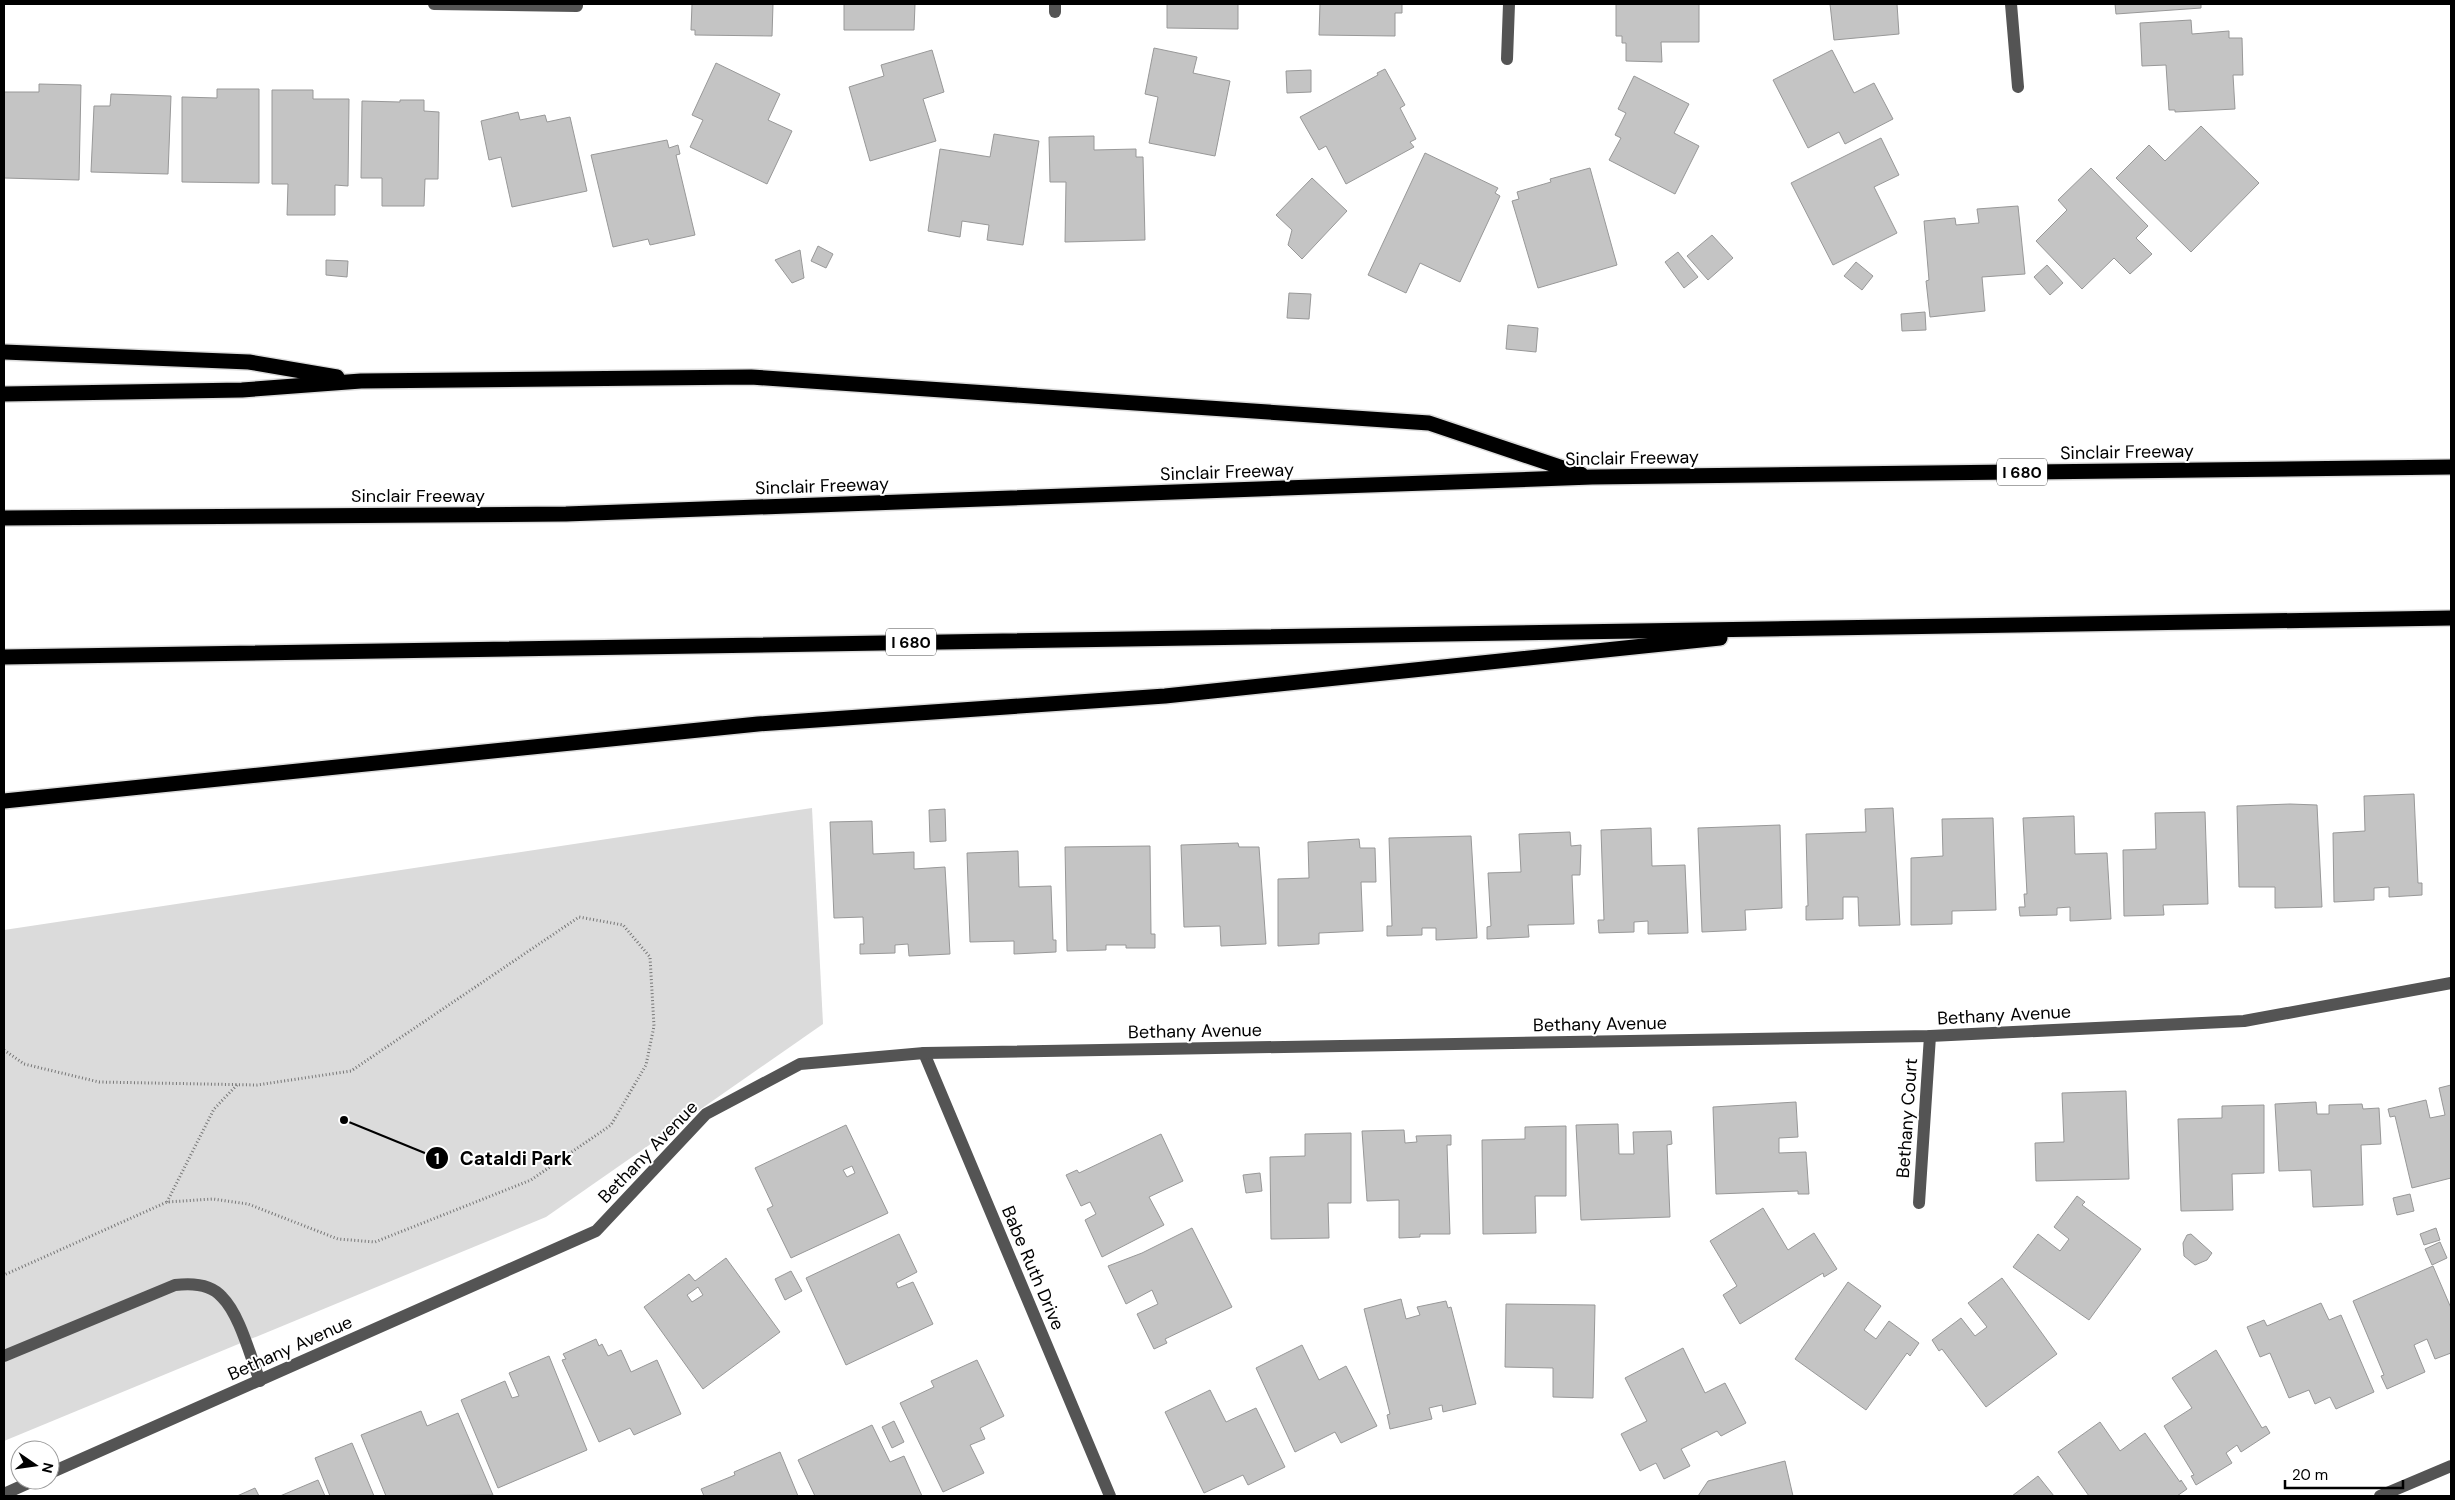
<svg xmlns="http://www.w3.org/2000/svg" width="2455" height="1500" font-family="'DM Sans',sans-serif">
<rect width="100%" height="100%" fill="#fff"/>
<!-- green -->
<path fill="#dbdbdb" d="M812 808 823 1024 546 1217 4 1441V930Z"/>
<!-- building -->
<g fill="#c4c4c4" stroke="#989898" fill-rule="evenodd">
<path d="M692 4H773L772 36 695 35V30H691Z"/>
<path d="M844 4H915L914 30H844Z"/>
<path d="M1167 4H1238V29L1167 28Z"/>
<path d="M1320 4H1402V13H1395V36L1319 35Z"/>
<path d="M1616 4H1699V42H1661L1662 62 1626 61V43H1622V36H1616Z"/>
<path d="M1830 4H1897L1899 34 1834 40Z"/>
<path d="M2115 4H2201V8L2116 14Z"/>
<path d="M2191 20 2192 34 2229 31V38H2242L2243 75H2233L2235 109 2175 112V110H2169L2166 65 2142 66 2140 23Z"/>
<path d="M1154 48 1197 57 1193 73 1230 81 1215 156 1149 143 1158 97 1145 94Z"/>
<path d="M932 50 944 92 923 99 936 141 870 161 849 87 884 76 881 65Z"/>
<path d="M1832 50 1854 93 1874 83 1893 119 1845 144 1839 132 1808 148 1773 80Z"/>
<path d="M716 63 780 94 768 120 792 131 767 184 690 147 703 120 692 115Z"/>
<path d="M1385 69 1405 105 1400 108 1416 139 1410 142 1414 147 1346 184 1326 146 1319 150 1300 117 1378 75 1377 73Z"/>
<path d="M1311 70V92L1287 93 1286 71Z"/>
<path d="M1634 76 1689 104 1674 133 1699 146 1675 194 1609 160 1621 138 1615 135 1626 113 1618 109Z"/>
<path d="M39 84 81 85 79 180 4 178V92H39Z"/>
<path d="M217 89H259V183L182 182V97L217 98Z"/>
<path d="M272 90H313V99H349L348 186 335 185V215H287L288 184H272Z"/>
<path d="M111 94 171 96 168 174 91 172 94 106H110Z"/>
<path d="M400 100H424V111L439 112 438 179H425L424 206H382V178H361L362 101 400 102Z"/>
<path d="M518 112 520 120 545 115 547 122 570 117 587 191 512 207 501 157 489 160 481 121Z"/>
<path d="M2201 126 2259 183 2191 252 2116 178 2149 145 2165 161Z"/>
<path d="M994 134 1039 141 1023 245 987 240 989 225 962 221 960 237 928 231 940 149 990 157Z"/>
<path d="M1094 136V150L1136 149V157H1143L1145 240 1065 242 1066 182H1050L1049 137Z"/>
<path d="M1881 138 1899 175 1874 187 1897 233 1833 265 1791 183Z"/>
<path d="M667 140 669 148 678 145 680 154 676 155 695 235 650 245 648 239 613 247 591 155Z"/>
<path d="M1425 153 1498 188 1495 193 1500 196 1460 282 1420 263 1406 293 1368 275Z"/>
<path d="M1590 168 1617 265 1538 288 1512 201 1519 199 1517 192 1551 182 1550 179Z"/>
<path d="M2091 168 2148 226 2136 238 2152 254 2130 274 2114 258 2082 289 2036 241 2067 210 2058 200Z"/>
<path d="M1312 178 1347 211 1302 259 1288 245 1292 230 1276 215Z"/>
<path d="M2018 206 2025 274 1982 277 1985 311 1930 317 1926 281 1929 280 1924 221 1955 218 1956 225 1979 223 1977 209Z"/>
<path d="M1712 235 1733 258 1708 280 1687 256Z"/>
<path d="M818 246 833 254 826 268 811 261Z"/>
<path d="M800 250 804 278 792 283 775 260Z"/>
<path d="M1678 252 1698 277 1684 288 1665 262Z"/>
<path d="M326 260 348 261 347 277 326 275Z"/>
<path d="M1856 262 1873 276 1862 290 1844 276Z"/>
<path d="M2047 265 2063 283 2050 295 2034 277Z"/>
<path d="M1289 293 1311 294 1309 319 1287 318Z"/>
<path d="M1925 312 1926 330 1902 331 1901 314Z"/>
<path d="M1508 325 1538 328 1536 352 1506 349Z"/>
<path d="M2414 794 2418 883H2422V895L2389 897V887L2374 888V900L2334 902 2333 833 2365 831 2364 796Z"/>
<path d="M2290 804 2317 805 2322 907 2275 908V887H2239L2237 806Z"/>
<path d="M1893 808 1900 925 1859 926 1858 897H1843V919L1806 920V906H1808L1806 834 1866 832 1865 809Z"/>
<path d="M945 809 946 841 930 842 929 810Z"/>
<path d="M2205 812 2208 904 2163 905 2164 915 2124 916 2123 850 2156 849 2155 813Z"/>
<path d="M2074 816 2075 854 2107 853 2111 919 2070 921V907L2057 908V915L2020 916 2019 907H2025L2024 894H2027L2023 818Z"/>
<path d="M1993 818 1996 910 1952 911V924L1911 925V858L1943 856 1942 819Z"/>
<path d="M872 821 873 854 914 852V869L945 867 950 954 909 956 908 944 895 945V953L860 954V944H864L863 917 834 918 830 822Z"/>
<path d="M1780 825 1782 908 1745 910 1746 930 1702 932 1698 828Z"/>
<path d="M1651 828 1652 866 1685 865 1688 933 1648 934V921L1634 922V932L1599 933 1598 920H1604L1601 830Z"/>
<path d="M1570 832 1571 846 1581 845 1580 875H1572L1574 924 1528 925 1529 937 1487 939V927L1491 926 1488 873 1521 872 1519 834Z"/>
<path d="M1471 836 1477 938 1436 940V928H1422V935L1387 936V926H1392L1389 838Z"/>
<path d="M1359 839 1360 848H1375L1376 882H1361L1363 931 1319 933V944L1278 946V879L1309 878 1308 842Z"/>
<path d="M1238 843 1239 847H1259L1266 944 1221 946 1220 926 1184 927 1181 845Z"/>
<path d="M1150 846 1151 934H1155V948H1126V945H1106V950L1067 951 1065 847Z"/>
<path d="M1018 851 1019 887 1051 886 1053 940H1056V952L1014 954V941L970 942 967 853Z"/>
<path d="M2451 1085V1178L2412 1188 2395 1116 2390 1117 2388 1109 2426 1100 2430 1118 2445 1115 2439 1088Z"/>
<path d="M2126 1091 2129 1179 2036 1181 2035 1143 2064 1142 2062 1093Z"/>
<path d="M1796 1102 1798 1137 1779 1138V1153L1806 1152 1809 1194H1798V1191L1716 1194 1713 1107Z"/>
<path d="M2316 1102 2317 1114H2329V1105L2362 1104 2363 1109 2379 1108 2381 1144 2361 1145 2363 1205 2313 1207 2311 1170 2279 1171 2275 1104Z"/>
<path d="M2264 1105V1173L2232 1174 2233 1210 2181 1211 2178 1119 2222 1118V1106Z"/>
<path d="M1618 1124 1619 1154H1634L1633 1132 1671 1131 1672 1144 1667 1145 1670 1217 1581 1220 1576 1125Z"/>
<path d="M846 1125 888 1213 791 1258 767 1209 773 1206 755 1168ZM852 1166 855 1173 847 1177 843 1170Z"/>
<path d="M1566 1126V1196H1535L1536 1233 1483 1234 1482 1140 1525 1139V1127Z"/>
<path d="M1404 1130 1405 1143 1417 1142 1416 1136 1451 1135V1145H1447L1450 1234H1420V1237L1399 1238V1200L1367 1201 1362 1131Z"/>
<path d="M1351 1133V1203H1328L1329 1238 1271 1239 1270 1157 1305 1156V1134Z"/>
<path d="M1161 1134 1183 1181 1149 1197 1164 1225 1102 1257 1085 1220 1096 1214 1090 1202 1081 1206 1066 1175 1077 1170 1079 1173Z"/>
<path d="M1260 1173 1262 1191 1246 1193 1243 1175Z"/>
<path d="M2410 1194 2414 1211 2397 1215 2393 1198Z"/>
<path d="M2077 1196 2085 1202 2082 1205 2141 1249 2089 1320 2013 1267 2038 1234 2060 1251 2069 1239 2054 1227Z"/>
<path d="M1763 1208 1788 1250 1814 1233 1837 1269 1824 1277 1823 1273 1740 1324 1723 1295 1737 1286 1710 1241Z"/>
<path d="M1192 1228 1232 1307 1165 1339 1167 1343 1154 1349 1137 1314 1158 1304 1152 1290 1126 1304 1108 1266 1142 1253Z"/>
<path d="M2436 1228 2440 1240 2424 1245 2420 1234Z"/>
<path d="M899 1234 917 1272 896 1283 898 1288 913 1282 933 1324 846 1365 806 1278Z"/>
<path d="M2191 1234 2212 1253 2207 1260 2195 1265 2184 1256 2183 1243 2187 1235Z"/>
<path d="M2440 1242 2447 1258 2432 1265 2425 1249Z"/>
<path d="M726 1258 780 1332 703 1389 644 1307 689 1274 695 1281ZM698 1287 703 1295 692 1302 687 1295Z"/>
<path d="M2433 1266 2451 1308V1353L2435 1359 2427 1339 2414 1345 2425 1372 2387 1389 2381 1376 2384 1375 2353 1301Z"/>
<path d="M791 1271 802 1291 785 1300 775 1279Z"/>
<path d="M2002 1278 2057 1354 1986 1407 1942 1349 1939 1351 1932 1340 1961 1318 1975 1336 1987 1327 1968 1303Z"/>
<path d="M1848 1282 1881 1306 1864 1330 1876 1339 1889 1321 1919 1343 1910 1356 1907 1353 1866 1410 1795 1359Z"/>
<path d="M1401 1299 1406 1319 1420 1315 1417 1307 1446 1301 1448 1308 1451 1307 1476 1404 1443 1412 1442 1405 1429 1408 1432 1419 1390 1429 1387 1415 1390 1414 1364 1309Z"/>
<path d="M2321 1303 2329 1320 2341 1315 2374 1392 2336 1409 2330 1397 2315 1404 2309 1390 2289 1398 2270 1353 2260 1357 2247 1327 2264 1320 2267 1326Z"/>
<path d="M1506 1304 1595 1305 1593 1398 1553 1397V1368L1505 1367Z"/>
<path d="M596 1339 599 1346 602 1344 608 1356 621 1350 631 1372 657 1360 681 1414 634 1435 630 1428 599 1442 562 1360 566 1359 563 1354Z"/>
<path d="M1302 1345 1319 1380 1346 1366 1377 1426 1341 1443 1335 1432 1295 1452 1256 1368Z"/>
<path d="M1683 1348 1705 1393 1725 1383 1746 1423 1721 1436 1717 1431 1681 1449 1690 1466 1664 1479 1656 1463 1640 1471 1621 1434 1647 1421 1625 1378Z"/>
<path d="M2216 1350 2262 1428 2266 1426 2270 1433 2241 1452 2237 1445 2226 1453 2232 1463 2196 1485 2191 1476 2194 1475 2164 1426 2192 1408 2172 1378Z"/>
<path d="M549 1356 587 1450 498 1488 461 1400 505 1381 512 1398 519 1396 509 1373Z"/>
<path d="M977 1360 1004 1416 980 1428 985 1439 970 1445 984 1473 943 1492 900 1403 934 1387 931 1381Z"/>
<path d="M1210 1390 1226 1422 1256 1408 1285 1467 1248 1485 1243 1475 1204 1493 1165 1412Z"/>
<path d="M421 1411 427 1426 458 1413 493 1495 386 1496 361 1435Z"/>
<path d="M894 1421 904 1442 892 1448 882 1427Z"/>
<path d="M2100 1422 2120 1451 2145 1433 2180 1482 2181 1480 2187 1489 2177 1496H2089L2058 1452Z"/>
<path d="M872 1425 890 1462 904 1456 922 1496H815L798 1460Z"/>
<path d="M352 1443 374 1496H328H330L315 1458Z"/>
<path d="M780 1452 798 1496H704L701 1489 735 1475 734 1472Z"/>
<path d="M1785 1461 1793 1496H1698L1708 1481Z"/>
<path d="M2038 1476 2054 1496H2012Z"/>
<path d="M318 1480 325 1496H280Z"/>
<path d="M255 1488 259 1496H237Z"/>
</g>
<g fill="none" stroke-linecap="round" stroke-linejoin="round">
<defs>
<g id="highway">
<path d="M4 352 249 362 337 377"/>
<path d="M4 394 242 390 361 381 751 377 1429 423 1581 474"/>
<path d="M4 518 566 514 1592 477 2451 467"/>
<path d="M4 657 2451 618"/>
<path d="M4 801 758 724 1165 696 1720 638"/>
</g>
</defs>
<!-- highway casing -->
<use href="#highway" stroke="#dbdbdb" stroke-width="18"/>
<!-- path -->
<g stroke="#767676" stroke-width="3" stroke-dasharray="1 2.5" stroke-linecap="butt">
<path d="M4 1050 24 1064 99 1082 257 1085 351 1071 579 917 623 925 650 957 654 1026 646 1065 611 1125 531 1180 375 1242 338 1239 248 1204 213 1199 167 1202 4 1275"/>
<path d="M167 1202 214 1109 237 1085"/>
</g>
<!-- minor -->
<g stroke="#545454" stroke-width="12">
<path d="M434 4 577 6V4"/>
<path d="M1055 4V12"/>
<path d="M2011 4 2018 87"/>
<path d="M1507 59 1509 4"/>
<path d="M924 1053 1110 1496"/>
<path d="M1919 1203 1930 1036"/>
<path d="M4 1356 175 1285C191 1283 210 1283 222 1297 240 1315 250 1356 260 1381"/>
<path d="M50 1473 596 1231 706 1114 800 1064 924 1053 1930 1036 2244 1021 2451 983"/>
<path d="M4 1494 35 1480"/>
<path d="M2380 1496 2451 1466"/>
</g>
<!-- highway -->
<use href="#highway" stroke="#000" stroke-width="15"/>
</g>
<g text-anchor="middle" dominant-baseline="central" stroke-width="4" stroke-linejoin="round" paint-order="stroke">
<!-- shield labels -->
<g fill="#fff" stroke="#4c4c4c" stroke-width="1">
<rect x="1997" y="458.5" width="50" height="27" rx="4"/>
<rect x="886" y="628.5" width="50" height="27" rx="4"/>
</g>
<g font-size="16" font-weight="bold" fill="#000">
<text x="2022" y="472">I 680</text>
<text x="911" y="642">I 680</text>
</g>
<!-- street labels -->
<g font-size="18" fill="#000" stroke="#fff">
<text transform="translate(2127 452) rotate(-1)">Sinclair Freeway</text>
<text transform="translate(1632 458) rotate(-1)">Sinclair Freeway</text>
<text transform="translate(1227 472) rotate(-2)">Sinclair Freeway</text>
<text transform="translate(822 486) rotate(-2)">Sinclair Freeway</text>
<text x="418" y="496">Sinclair Freeway</text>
<text transform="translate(2004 1015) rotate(-3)">Bethany Avenue</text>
<text transform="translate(1600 1024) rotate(-1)">Bethany Avenue</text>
<text transform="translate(1195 1031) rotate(-1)">Bethany Avenue</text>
<text transform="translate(1907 1118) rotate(-86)">Bethany Court</text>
<text transform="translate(648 1152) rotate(-46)">Bethany Avenue</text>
<text transform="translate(1033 1268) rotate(67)">Babe Ruth Drive</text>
<text transform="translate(290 1348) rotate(-24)">Bethany Avenue</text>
</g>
</g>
<!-- callouts -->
<path fill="none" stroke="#000" stroke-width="2" d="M344 1120L437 1158"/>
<g fill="#000" stroke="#fff" stroke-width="2">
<circle cx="344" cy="1120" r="5"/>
<circle cx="437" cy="1158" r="12"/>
</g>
<g font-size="15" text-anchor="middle" font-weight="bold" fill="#fff">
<text x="437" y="1164">1</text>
</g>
<g font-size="19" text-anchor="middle" font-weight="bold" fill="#000" stroke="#fff" stroke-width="4" stroke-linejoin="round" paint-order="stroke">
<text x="516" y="1165">Cataldi Park</text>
</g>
<!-- border -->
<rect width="2455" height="1500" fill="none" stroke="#000000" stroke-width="10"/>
<!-- north arrow -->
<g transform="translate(35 1465) rotate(103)"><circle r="24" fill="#ffffff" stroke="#999999"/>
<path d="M0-4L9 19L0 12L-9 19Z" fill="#000000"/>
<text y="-8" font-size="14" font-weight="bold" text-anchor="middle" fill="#000000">N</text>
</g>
<!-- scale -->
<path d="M2285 1480v8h118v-8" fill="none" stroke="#000000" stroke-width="2.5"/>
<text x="2292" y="1480" font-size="15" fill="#000000" stroke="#ffffff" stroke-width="4" paint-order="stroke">20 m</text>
</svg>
